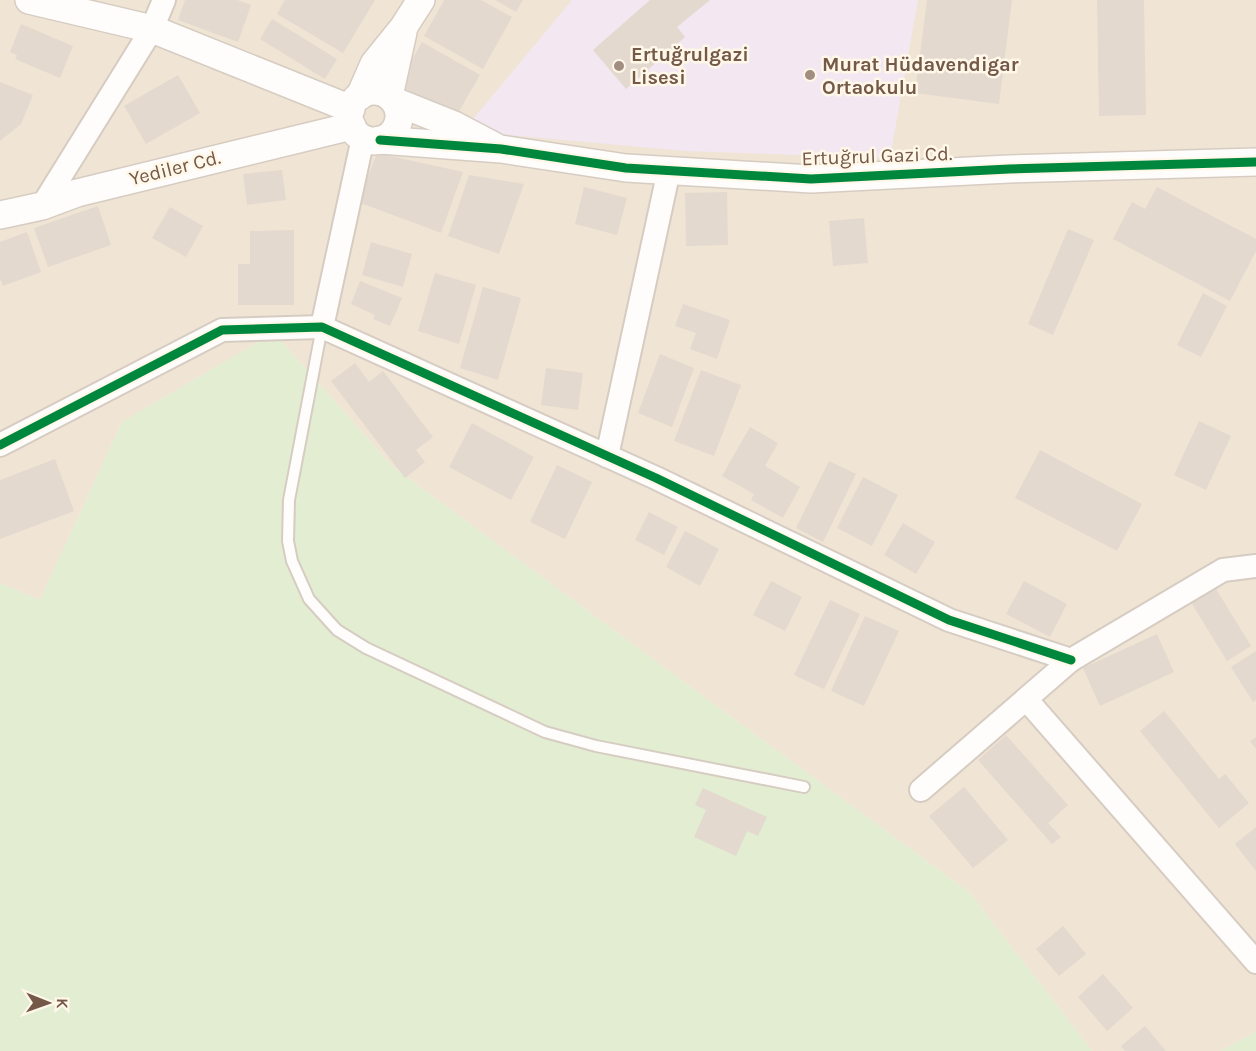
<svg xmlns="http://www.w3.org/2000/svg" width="1256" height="1051" font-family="Karla,sans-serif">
<rect width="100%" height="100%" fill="#f7f1e7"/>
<!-- residential -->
<path fill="#f0e4d4" d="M0 0H1256V1032L1220 1051H1092L970 893 393 467 274 333 122 422 40 600 0 583Z"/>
<!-- education -->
<path fill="#f3e7f1" d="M572 0H918L890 158 685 151 463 131Z"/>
<!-- green -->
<g fill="#e2edd2">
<path d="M274 333 393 467 970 893 1092 1051H0V583L40 600 122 422Z"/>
<path d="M1256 1032V1051H1220Z"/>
</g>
<!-- building -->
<g fill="#e3d9cf">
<path d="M185 0H237L251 5 238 42 178 20Z"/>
<path d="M285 0H375L343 53 277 14Z"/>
<path d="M444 0H481L512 17 483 69 424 36Z"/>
<path d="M495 0H523L516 12Z"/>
<path d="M650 0H710L677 27 685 37 626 89 593 50Z"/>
<path d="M927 0H1012L999 104 915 93Z"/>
<path d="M1097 0H1144L1146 115 1099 116Z"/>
<path d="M272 19 337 59 325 79 260 39Z"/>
<path d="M21 24 73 46 60 78 15 59 17 55 10 52Z"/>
<path d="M422 42 480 75 455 118 398 85Z"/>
<path d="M178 75 200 113 146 144 124 106Z"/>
<path d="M0 82 33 95 21 124 0 141Z"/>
<path d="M377 153 463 172 441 233 358 202Z"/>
<path d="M282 170 286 200 247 205 243 174Z"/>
<path d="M469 175 524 184 499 254 448 236Z"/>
<path d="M584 187 627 198 617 235 575 224Z"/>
<path d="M1157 187 1256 239V251L1230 301 1113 239 1132 202 1145 209Z"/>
<path d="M727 192 728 245 686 246 685 193Z"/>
<path d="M98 206 111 245 48 267 34 228Z"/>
<path d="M170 207 203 226 186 257 152 238Z"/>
<path d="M864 218 868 263 833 266 829 221Z"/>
<path d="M1068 229 1094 240 1053 335 1028 324Z"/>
<path d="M294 230V305H238V264H250V231Z"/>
<path d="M27 232 41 272 3 286 0 279V242Z"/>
<path d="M371 242 412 254 403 287 362 275Z"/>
<path d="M435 273 476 285 459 344 418 331Z"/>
<path d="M360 281 402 298 390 326 373 319 375 315 351 304Z"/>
<path d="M483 287 521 298 498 380 460 368Z"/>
<path d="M1203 293 1227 306 1201 357 1177 345Z"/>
<path d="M683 304 730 320 717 359 690 349 696 333 675 326Z"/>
<path d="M660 354 694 368 672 427 638 413Z"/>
<path d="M355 363 369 382 383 371 433 437 416 450 425 462 405 478 331 381Z"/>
<path d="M546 368 583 373 578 410 541 405Z"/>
<path d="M701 370 741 385 714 456 674 441Z"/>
<path d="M1199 421 1231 436 1206 490 1174 475Z"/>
<path d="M472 423 534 457 511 500 449 467Z"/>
<path d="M750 427 778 443 765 466 800 487 783 518 751 500 754 494 722 476Z"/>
<path d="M1040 450 1142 504 1117 551 1015 498Z"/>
<path d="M55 459 74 511 0 539V480Z"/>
<path d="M829 461 856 474 823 542 796 528Z"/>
<path d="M557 465 592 482 565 539 530 522Z"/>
<path d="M863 477 898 495 872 546 837 528Z"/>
<path d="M649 512 678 527 664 555 635 540Z"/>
<path d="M903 523 935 542 916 574 884 555Z"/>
<path d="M685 531 719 549 700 586 666 567Z"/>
<path d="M771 581 802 597 785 631 753 615Z"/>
<path d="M1024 581 1067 604 1050 637 1006 614Z"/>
<path d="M1213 584 1251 646 1227 661 1189 599Z"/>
<path d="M830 600 860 614 824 689 794 675Z"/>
<path d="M865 616 899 631 864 706 831 691Z"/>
<path d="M1157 634 1174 672 1100 706 1083 668Z"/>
<path d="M1256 651V700L1253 702 1231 667Z"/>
<path d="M1164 711 1219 779 1225 774 1249 803 1219 828 1140 731Z"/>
<path d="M1006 735 1068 805 1048 823 1061 837 1052 844 978 760Z"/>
<path d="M1256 737V749L1250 741Z"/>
<path d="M964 787 1008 840 973 868 929 816Z"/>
<path d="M703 788 767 817 758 836 747 831 736 856 694 837 706 810 695 805Z"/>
<path d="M1256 827V871L1235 844Z"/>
<path d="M1063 926 1086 954 1059 976 1036 949Z"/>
<path d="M1103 974 1133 1008 1107 1031 1078 997Z"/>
<path d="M1145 1026 1166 1051H1125L1121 1046Z"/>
</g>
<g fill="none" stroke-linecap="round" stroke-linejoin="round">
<defs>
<path id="service" d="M322 327 289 500 288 541 292 561 309 599 337 630 366 648 545 732 596 746 804 787"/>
<g id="minor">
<path d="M42 206 152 29 164 0"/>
<path d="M322 327 363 138"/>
<path d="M0 445 222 330 322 327 656 478 949 620 1071 660"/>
<path d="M607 456 669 170"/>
<path d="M1026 699 1256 962"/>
<path d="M921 790 1071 660 1223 570 1256 566"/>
</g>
<g id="tertiary">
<path d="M29 0 152 29 351 109"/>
<circle cx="374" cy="116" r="25"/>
<path d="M360 96 374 64 403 28 421 0"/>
<path d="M389 96 403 32"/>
<path d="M394 101 454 125 494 146"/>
<path d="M380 140 501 149 626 168 811 179 1009 169 1256 162"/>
<path d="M0 215 42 206 77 193 352 126"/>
</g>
</defs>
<!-- service casing -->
<use href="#service" stroke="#d6ccc2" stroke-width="14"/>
<!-- minor casing -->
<use href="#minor" stroke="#d6ccc2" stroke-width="26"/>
<!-- tertiary casing -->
<use href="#tertiary" stroke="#d6ccc2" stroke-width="30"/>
<!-- service -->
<use href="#service" stroke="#fefdfb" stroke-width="10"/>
<!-- minor -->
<use href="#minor" stroke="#fefdfb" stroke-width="22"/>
<!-- tertiary -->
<use href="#tertiary" stroke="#fefdfb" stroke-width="27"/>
<defs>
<g id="cycleway">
<path d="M380 140 501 149 626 168 811 179 1009 169 1256 162"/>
<path d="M0 445 222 330 322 327 656 478 949 620 1071 660"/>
</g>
</defs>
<!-- cycleway casing -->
<use href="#cycleway" stroke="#fff7e8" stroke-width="13"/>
<!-- cycleway -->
<use href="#cycleway" stroke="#00873e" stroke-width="9"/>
</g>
<!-- markers -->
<g fill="#a28e80" stroke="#fff7e8" stroke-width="2">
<circle cx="619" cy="66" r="6"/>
<circle cx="810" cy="75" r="6"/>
</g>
<g text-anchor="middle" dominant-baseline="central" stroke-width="5" stroke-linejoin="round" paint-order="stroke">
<!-- poi labels -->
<g font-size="20" font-weight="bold" fill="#745948" stroke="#fff7e8" text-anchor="start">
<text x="631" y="54">Ertuğrulgazi<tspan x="631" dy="23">Lisesi</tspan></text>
<text x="822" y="64">Murat Hüdavendigar<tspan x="822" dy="23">Ortaokulu</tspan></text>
</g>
<!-- street labels -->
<g font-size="20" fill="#745948" stroke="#fff7e8">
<text transform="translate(877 156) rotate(-2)">Ertuğrul Gazi Cd.</text>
<text transform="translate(175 168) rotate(-14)">Yediler Cd.</text>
</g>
</g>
<!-- north arrow -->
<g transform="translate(48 1003) rotate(91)" stroke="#fff7e8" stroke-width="4.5" paint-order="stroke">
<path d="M0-4.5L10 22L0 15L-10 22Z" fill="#745948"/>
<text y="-9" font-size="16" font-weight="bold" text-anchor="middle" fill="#745948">K</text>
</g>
</svg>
